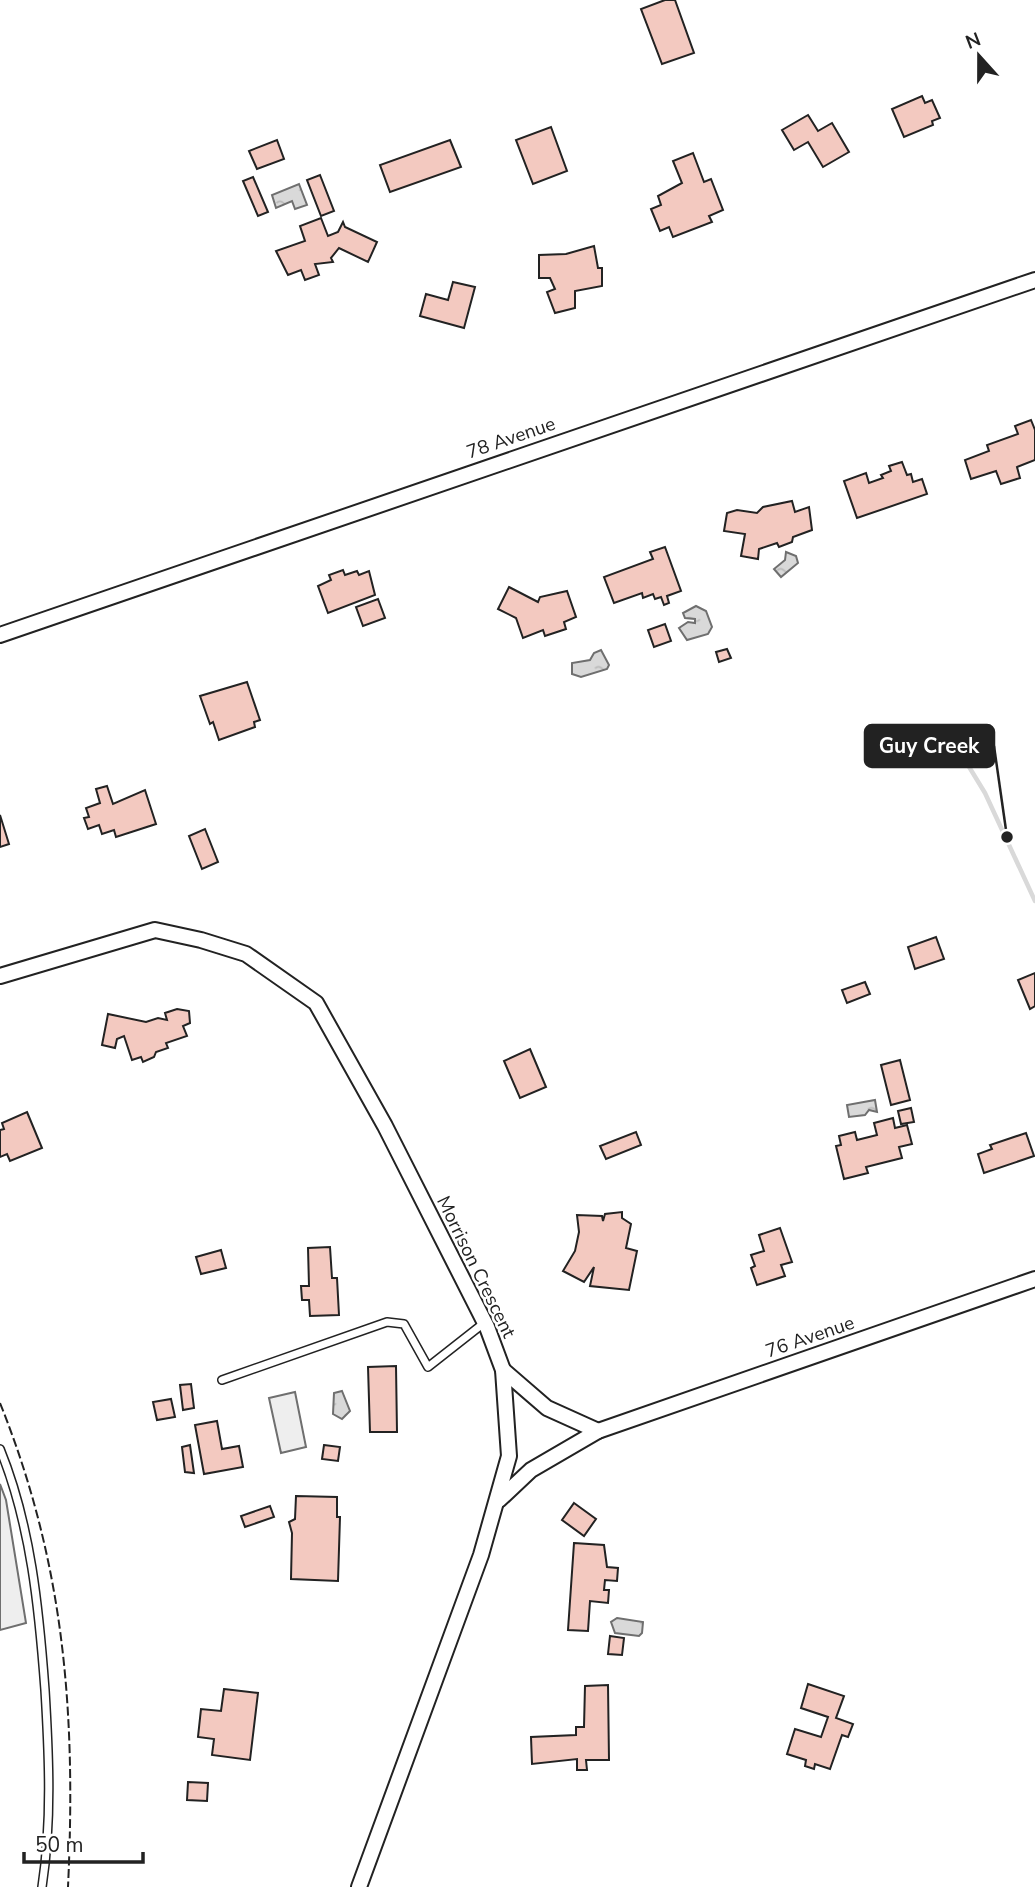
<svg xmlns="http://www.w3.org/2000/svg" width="1035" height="1887" font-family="'Nunito Sans',sans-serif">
<defs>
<pattern id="water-ripples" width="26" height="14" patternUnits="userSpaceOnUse" patternTransform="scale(1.75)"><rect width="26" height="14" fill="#d9d9d9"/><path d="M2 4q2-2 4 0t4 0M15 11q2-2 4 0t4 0" fill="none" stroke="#bababa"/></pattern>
</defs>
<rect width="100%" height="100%" fill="#fff"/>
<!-- grass -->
<g fill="#eee" stroke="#6f6f6f" stroke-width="2">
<path d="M295 1392 306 1447 281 1453 269 1398Z"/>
<path d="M0 1484 6 1500 26 1623 0 1630Z"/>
</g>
<!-- water -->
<g fill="url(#water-ripples)" stroke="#6f6f6f" stroke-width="2">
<path d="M299 184 307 205 295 209 292 201 276 208 272 195Z"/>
<path d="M786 552 796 556 798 563 781 577 774 569 785 560Z"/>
<path d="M696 606 706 611 712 627 708 634 687 640 679 628 688 622 695 623V619L685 618 683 613Z"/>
<path d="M601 650 609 665 607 669 581 677 572 674V663L590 660 594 653Z"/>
<path d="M875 1100 877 1112 869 1110 865 1115 849 1117 847 1105Z"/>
<path d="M342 1391 350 1411 342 1419 333 1414 334 1393Z"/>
<path d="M617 1618 643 1622 642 1633 639 1636 615 1633 611 1622Z"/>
</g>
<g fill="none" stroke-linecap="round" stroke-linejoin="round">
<!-- stream -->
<path stroke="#d9d9d9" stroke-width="4.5" d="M960 752 985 793 1035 901"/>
</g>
<!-- building -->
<g fill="#f3c9c0" stroke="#222" stroke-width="2">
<path d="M665 0H675L694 53 662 64 641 9Z"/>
<path d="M922 96 925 103 932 100 940 118 932 121 933 125 904 137 892 109Z"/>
<path d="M808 115 818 131 832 123 849 152 823 167 808 142 794 150 782 130Z"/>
<path d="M551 127 567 171 533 184 516 140Z"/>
<path d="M277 140 284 159 257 169 249 151Z"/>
<path d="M450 140 461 167 390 192 380 165Z"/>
<path d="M693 153 704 182 711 179 723 210 709 216 712 222 673 237 669 227 660 231 651 209 661 205 658 196 682 183 673 161Z"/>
<path d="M320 175 334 211 321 216 307 180Z"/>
<path d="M253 177 268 212 258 216 243 181Z"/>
<path d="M321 218 328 236 338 232 343 222 345 227 377 242 368 262 339 248 331 258 333 262 315 264 319 275 305 280 301 270 288 275 276 251 305 241 300 226Z"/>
<path d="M594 246 598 268H602V286L575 291V308L555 313 547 292 555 289 550 278H539V255L566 254Z"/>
<path d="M453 282 475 287 464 328 420 316 426 294 448 300Z"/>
<path d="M1031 420 1035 430V460L1017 467 1020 478 1001 484 996 471 971 479 965 460 989 451 987 445 1018 434 1015 426Z"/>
<path d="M902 462 907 475 911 474 913 482 922 479 927 494 857 518 844 481 866 473 869 483 883 478 881 475 891 471 889 466Z"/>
<path d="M792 501 795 512 809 507 812 530 793 537 792 542 779 547 777 543 759 549 758 559 741 556 745 534 724 531 727 513 737 510 757 513 763 507Z"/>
<path d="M665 547 681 591 667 596 669 603 664 605 661 597 655 599 653 594 643 598 642 593 614 603 604 577 653 559 650 552Z"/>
<path d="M343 570 345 575 357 571 359 575 369 571 375 595 328 613 318 586 331 580 329 575Z"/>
<path d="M509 587 538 602 540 597 567 591 576 617 564 622 566 629 545 636 543 630 523 638 516 618 498 609Z"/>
<path d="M378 599 385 618 363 626 356 607Z"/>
<path d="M665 624 671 641 654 647 648 630Z"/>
<path d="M727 649 731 658 719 662 716 652Z"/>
<path d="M247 682 260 720 254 722 255 727 219 740 213 722 210 724 200 696Z"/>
<path d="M107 786 113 804 145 790 156 824 116 837 114 830 102 834 99 825 88 829 84 818 89 817 86 808 100 803 96 789Z"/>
<path d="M0 815 9 844 0 847Z"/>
<path d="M205 829 218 862 202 869 189 836Z"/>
<path d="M936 937 944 959 915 969 908 947Z"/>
<path d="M1035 973V1006L1030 1009 1018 980Z"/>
<path d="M865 982 870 994 847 1003 842 990Z"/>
<path d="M177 1009 189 1011 190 1023 183 1026 187 1036 166 1043 168 1048 156 1052 154 1057 143 1062 141 1057 132 1060 124 1036 117 1039 115 1048 102 1045 108 1014 146 1022 158 1018 167 1020 165 1013Z"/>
<path d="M530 1049 546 1087 520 1098 504 1061Z"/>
<path d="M900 1060 910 1100 891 1105 881 1065Z"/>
<path d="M911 1108 914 1122 901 1124 898 1111Z"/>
<path d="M27 1112 42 1148 10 1161 7 1154 0 1157V1130L4 1129 2 1123Z"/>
<path d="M893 1118 895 1128 907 1125 912 1144 899 1147 902 1158 866 1167 868 1173 844 1179 836 1146 841 1145 839 1136 855 1132 857 1140 877 1135 874 1123Z"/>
<path d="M636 1132 641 1145 606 1159 600 1146Z"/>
<path d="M1026 1133 1034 1156 984 1173 978 1154 992 1149 990 1145Z"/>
<path d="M622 1212V1218L631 1224 626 1248 637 1251 629 1290 590 1286 594 1267 584 1282 563 1271 575 1251 579 1232 577 1215 602 1216 603 1221 605 1214Z"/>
<path d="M780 1228 792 1262 781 1265 785 1276 757 1285 751 1268 755 1266 751 1255 764 1251 759 1235Z"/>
<path d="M330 1247 332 1278H337L339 1315 310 1316 309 1300H302L301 1286H309L308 1248Z"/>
<path d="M221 1250 226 1268 201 1274 196 1257Z"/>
<path d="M396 1366 397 1432H370L368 1367Z"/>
<path d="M191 1384 194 1408 183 1410 180 1385Z"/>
<path d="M171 1399 175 1417 157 1420 153 1402Z"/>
<path d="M217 1421 222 1449 239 1446 243 1467 204 1474 195 1425Z"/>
<path d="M190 1445 194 1473 185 1472 182 1447Z"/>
<path d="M324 1445 340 1447 338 1461 322 1459Z"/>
<path d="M296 1496 337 1497V1517H340L338 1581 291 1579 292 1533 289 1522 295 1519Z"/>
<path d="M574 1503 596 1519 584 1536 562 1520Z"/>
<path d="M270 1506 274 1517 245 1527 241 1516Z"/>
<path d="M574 1543 604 1545 607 1567 618 1568 617 1581 605 1580 604 1590H609L608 1603 590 1601 588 1631 568 1630Z"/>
<path d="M610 1636 624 1638 622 1655 608 1654Z"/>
<path d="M808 1684 844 1696 836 1718 853 1724 848 1737 842 1735 830 1769 815 1764 814 1769 805 1766 806 1760 787 1754 795 1729 821 1737 828 1717 801 1708Z"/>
<path d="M608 1685 609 1760H586L587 1770H577V1759L532 1764 531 1737 576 1735V1727H584L585 1686Z"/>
<path d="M224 1689 258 1693 250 1760 212 1755 214 1739 198 1737 201 1709 221 1711Z"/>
<path d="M188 1782 208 1783 207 1801 187 1800Z"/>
</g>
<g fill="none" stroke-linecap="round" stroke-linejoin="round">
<defs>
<g id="lane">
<path d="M222 1380 387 1322 404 1324 428 1367 484 1323"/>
<path d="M0 1449C31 1525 39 1609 45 1690 49 1756 52 1821 42 1887"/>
</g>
<g id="street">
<path d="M0 635 1035 280"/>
<path d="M0 976 155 930 201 940 246 954 316 1003 385 1126 487 1327 503 1370 509 1456 481 1555 359 1887"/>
<path d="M503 1370 547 1408 598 1431"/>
<path d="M499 1500 531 1470 598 1431 1035 1279"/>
</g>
</defs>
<!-- lane casing -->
<use href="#lane" stroke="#222" stroke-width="10"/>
<!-- street casing -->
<use href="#street" stroke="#222" stroke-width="18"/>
<!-- lane -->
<use href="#lane" stroke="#fff" stroke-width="7"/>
<!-- street -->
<use href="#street" stroke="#fff" stroke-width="14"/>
<!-- fence -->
<path stroke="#222" stroke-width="2" stroke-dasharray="9 3.5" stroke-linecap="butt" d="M0 1403C65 1565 76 1714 68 1887"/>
</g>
<g text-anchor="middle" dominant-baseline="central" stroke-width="5" stroke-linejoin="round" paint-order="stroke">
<!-- street labels -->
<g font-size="19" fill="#222" stroke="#fff">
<text transform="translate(511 438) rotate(-19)">78 Avenue</text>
<text transform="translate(476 1267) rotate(64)">Morrison Crescent</text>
<text transform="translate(810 1337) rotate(-19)">76 Avenue</text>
</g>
</g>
<!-- callouts -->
<path fill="none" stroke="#222" stroke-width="2.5" d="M1007 837L994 746"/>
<circle fill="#222" stroke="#fff" stroke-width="2.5" cx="1007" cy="837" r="7"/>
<rect fill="#222" stroke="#222" stroke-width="2.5" x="865" y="725" width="129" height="42" rx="7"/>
<g font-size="21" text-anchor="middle" font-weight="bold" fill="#fff">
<text x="929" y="753">Guy Creek</text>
</g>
<!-- north arrow -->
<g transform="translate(979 56) rotate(339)" stroke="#ffffff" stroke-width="5" paint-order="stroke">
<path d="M0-5L12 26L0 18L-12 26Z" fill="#222222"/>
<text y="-10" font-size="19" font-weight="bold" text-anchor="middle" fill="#222222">N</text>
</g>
<!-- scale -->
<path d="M24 1852v10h119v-10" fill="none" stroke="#222222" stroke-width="3.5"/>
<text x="35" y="1852" font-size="21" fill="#222222" stroke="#ffffff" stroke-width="5" paint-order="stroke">50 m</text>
</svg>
